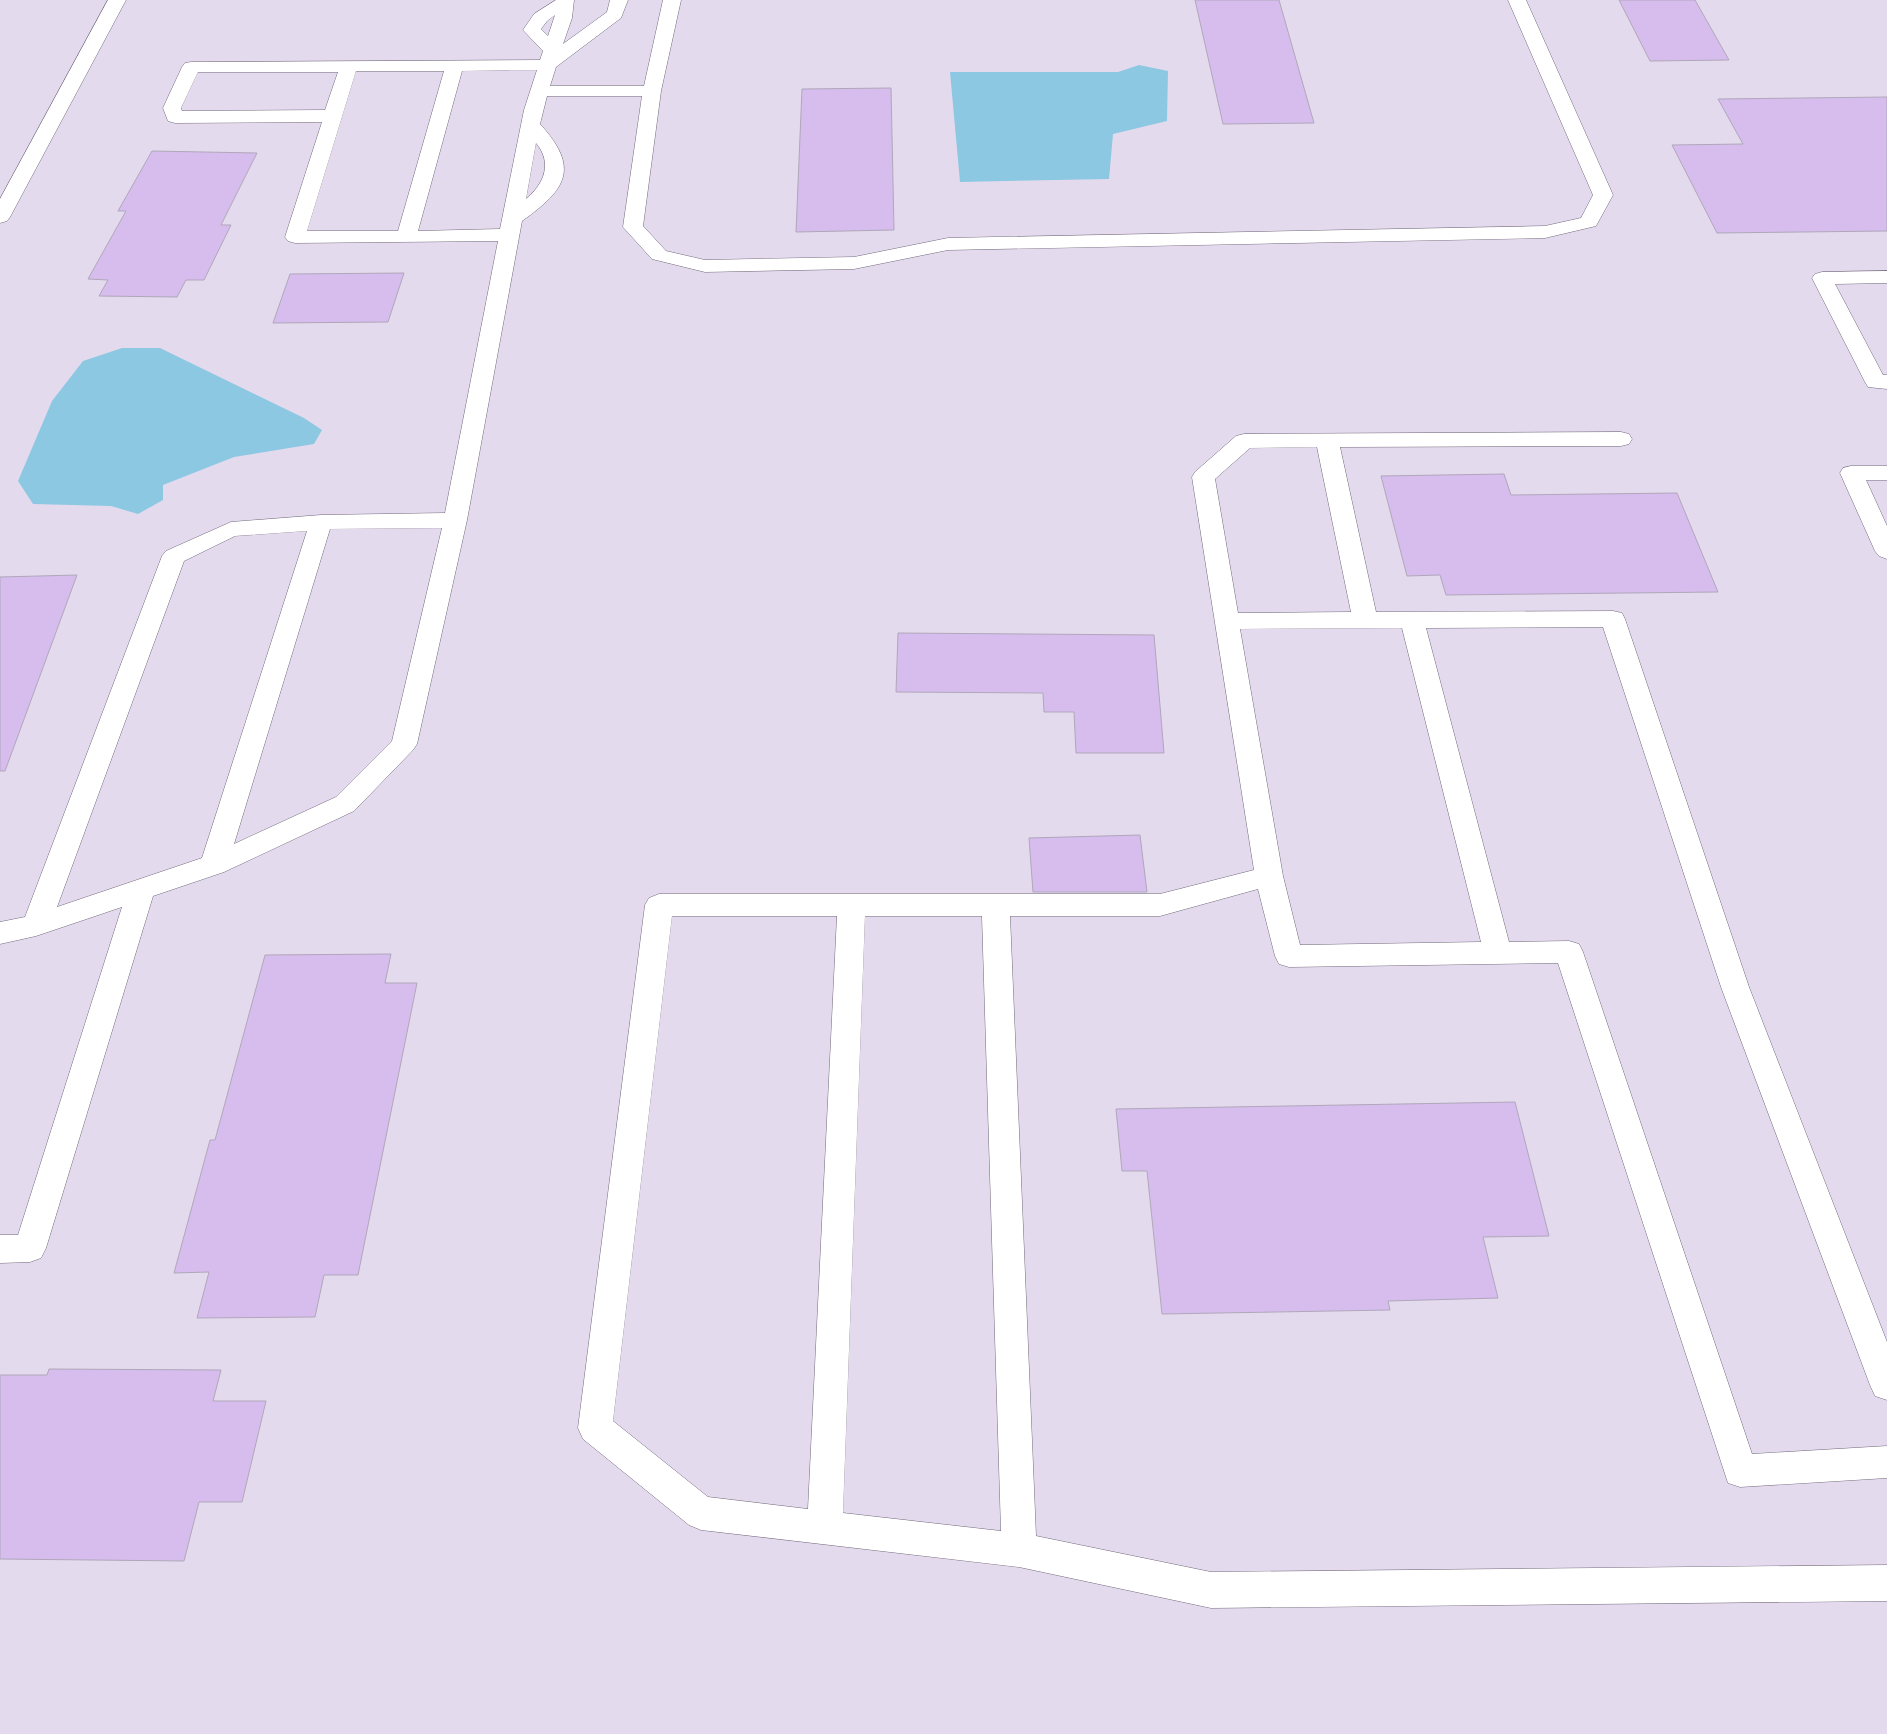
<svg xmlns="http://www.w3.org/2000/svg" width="1887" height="1734" font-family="Commissioner,sans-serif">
<rect width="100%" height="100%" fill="#e4daee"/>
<!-- water -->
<g fill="#8cc8e2">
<path d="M1139 65 1168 71 1167 121 1113 134 1109 179 960 182 950 72H1118Z"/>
<path d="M122 348H160L304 418 322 430 314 444 234 457 163 485V500L138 514 111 506 33 504 18 481 52 401 83 361Z"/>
</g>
<!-- building -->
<g fill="#d6bded" stroke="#b0a7ba">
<path d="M1195 0H1279L1314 123 1223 124Z"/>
<path d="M1619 0H1695L1729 60 1650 61Z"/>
<path d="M891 88 894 230 796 232 802 89Z"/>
<path d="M1887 97V231L1717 233 1672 145 1743 144 1718 99Z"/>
<path d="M152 151 257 153 221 225H231L204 280H186L177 297 99 296 108 280 88 279 126 211H118Z"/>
<path d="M404 273 388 322 273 323 290 274Z"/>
<path d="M1504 474 1511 495 1677 493 1718 592 1446 595 1440 575 1407 576 1381 476Z"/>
<path d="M77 575 5 771H0V577Z"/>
<path d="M898 633 1154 635 1164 753H1076L1074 712H1044L1043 693 896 692Z"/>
<path d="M1140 835 1147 892H1033L1029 838Z"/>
<path d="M391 954 385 983H417L358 1275H324L315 1317 197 1318 209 1272 174 1273 210 1140H215L265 955Z"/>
<path d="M1515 1102 1549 1236 1483 1237 1498 1298 1388 1301 1390 1310 1162 1314 1147 1171H1122L1116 1109Z"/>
<path d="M49 1369 221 1370 213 1401H266L242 1502H199L184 1561 0 1559V1375H47Z"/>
</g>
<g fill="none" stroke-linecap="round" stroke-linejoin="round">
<defs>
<g id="minor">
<path d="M108 0H126L10 217 7 221 0 223V199Z"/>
<path d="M556 0H574L572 18 563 44 607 12 610 0H628L621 18 556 67 550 86H644L663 0H681L661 91 643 226 666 251 705 260 854 257 948 238 1545 226 1581 218 1593 195 1508 0H1526L1613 195 1596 226 1545 238 948 250 854 269 705 272 652 259 623 227 642 96H547L540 124C580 168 567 189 522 221L467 520 417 744 413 750 354 811 224 872 153 896 46 1248 41 1258 30 1262 0 1263V1235H18L122 907 36 936 0 944V922L25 917 162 556 166 551 231 522 321 515 445 513 498 241 295 243 288 241 285 237 322 122 175 123 168 121 163 108 182 67 185 63 191 62 540 60 543 51 523 30 534 14ZM555 15 548 36 541 29 547 21ZM537 70 524 110 500 229 418 231 462 71ZM356 71H444L398 231H307ZM198 72H338L325 110 182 111 181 108ZM536 143C553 163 544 184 526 199ZM442 528 392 741 336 797 234 844 330 529ZM307 531 202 858 57 907 184 561 235 536Z"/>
<path d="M1887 271V283L1835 284 1883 375H1887V389L1868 387 1865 382 1812 278 1815 274 1822 272Z"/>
<path d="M1621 432 1629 434 1632 439 1629 444 1621 446 1340 447 1376 612 1613 611 1622 613 1625 619 1749 987 1887 1342V1400L1875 1396 1870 1385 1721 987 1603 627 1426 628 1509 942 1569 941 1579 944 1583 952 1752 1454 1887 1446V1478L1740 1487 1728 1483 1558 963 1289 967 1279 964 1275 956 1258 889 1160 916H1010L1036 1536 1211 1572 1887 1565V1601L1211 1608 1019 1567 701 1530 689 1525 583 1439 578 1428 645 905 649 898 659 894H1160L1254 870 1192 477 1195 472 1236 436 1244 434ZM1317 447 1351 612 1238 613 1215 479 1250 448ZM1402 628 1481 942 1300 945 1283 876 1240 629ZM672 916H837L808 1509 708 1497 613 1421ZM865 916H982L1001 1531 843 1513Z"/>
<path d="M1851 466H1887V480H1866L1887 526V559L1879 556 1875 551 1840 473 1843 468Z"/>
</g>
</defs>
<!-- minor casing -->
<use href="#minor" stroke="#736a7b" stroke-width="1"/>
<!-- minor -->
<use href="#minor" fill="#fff" fill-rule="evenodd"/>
</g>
</svg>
